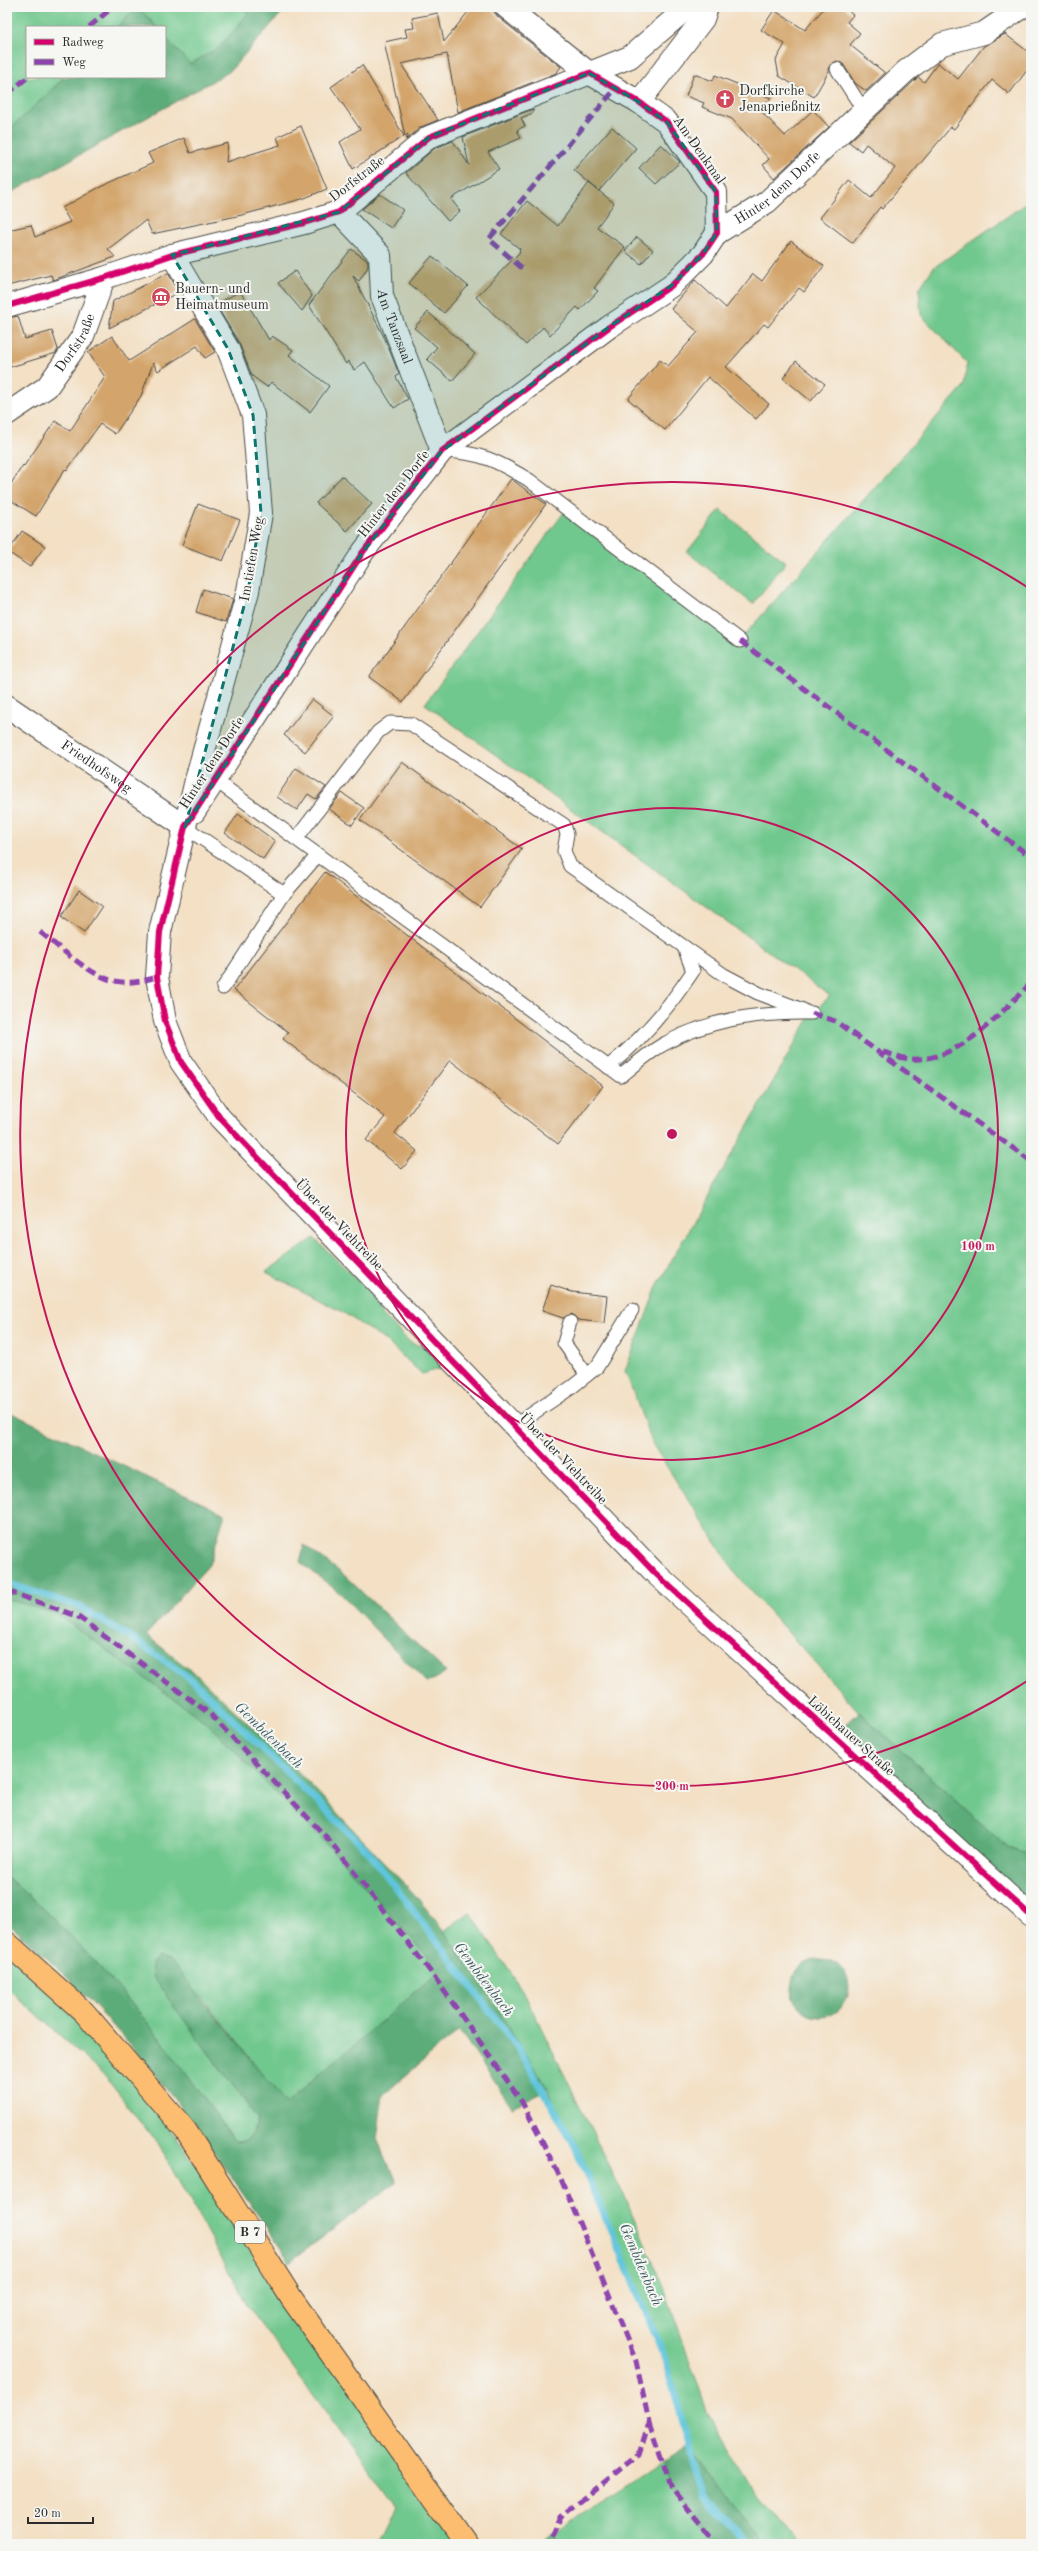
<svg xmlns="http://www.w3.org/2000/svg" width="1038" height="2551" font-family="'Old Standard TT',serif">
<rect width="100%" height="100%" fill="#f6f6f2"/>
<filter id="ink" filterUnits="userSpaceOnUse"><feTurbulence type="fractalNoise" baseFrequency=".025" numOctaves="2"/><feDisplacementMap in="SourceGraphic" scale="8" xChannelSelector="R" yChannelSelector="G"/><feConvolveMatrix kernelMatrix="1 2 1 2 8 2 1 2 1" color-interpolation-filters="sRGB"/></filter>
<filter id="wash" filterUnits="userSpaceOnUse"><feTurbulence type="fractalNoise" baseFrequency=".012" numOctaves="4" result="noise"/><feDisplacementMap in="SourceGraphic" scale="16" xChannelSelector="R" yChannelSelector="G"/><feGaussianBlur stdDeviation="0.9" result="paint"/><feColorMatrix in="noise" values="0 0 0 0 0 0 0 0 0 0 0 0 0 0 0 0 0 1.4 0 .05"/><feComposite in="paint" operator="in"/></filter>
<g filter="url(#wash)">
<rect width="100%" height="100%" fill="#f3e0c5"/>
<!-- green -->
<g fill="#71c88e" stroke="#4e7a5c">
<path d="M7 7H274L187 80 165 51V27H146L133 12 117 27H27V77H65L7 132Z"/>
<path d="M1031 200V1856L1008 1848 859 1712 736 1574 653 1445 625 1371 658 1284 812 1013 830 996 425 704 567 508 740 640 964 386 967 363 921 315 919 289 933 268Z"/>
<path d="M720 510 786 562 753 604 687 552Z"/>
<path d="M314 1238 364 1286 383 1316 411 1343 428 1348 447 1367 422 1374 386 1341 344 1313 266 1272Z"/>
<path d="M7 1599 57 1614 207 1723 322 1839 421 1949 439 1972 286 2104 203 1998 151 1963 153 1978 258 2119C255 2133 250 2142 235 2142 186 2070 135 2002 74 1940 53 1918 32 1896 7 1878Z"/>
<path d="M470 1912 524 1993 628 2204 665 2291 708 2414 761 2501 807 2544H765L726 2499 689 2445 661 2347 548 2090 444 1931Z"/>
<path d="M7 1953C70 2007 126 2071 176 2137L466 2544H372L378 2540 395 2505 249 2308 158 2144 103 2074 7 1988Z"/>
<path d="M663 2462 672 2489 717 2544H564L554 2532Z"/>
</g>
<!-- forest -->
<g fill="#5cac79" stroke="#446c52">
<path d="M138 7 157 27H117Z"/>
<path d="M247 7H287L229 72 7 195V132L65 77H165V37L190 64 220 47 247 15Z"/>
<path d="M7 1411 225 1514 209 1565 146 1635 199 1677 287 1760 416 1896 444 1931 487 1993 548 2089 512 2107 459 2030 383 2095 377 2139 396 2182 290 2262C208 2140 122 2018 7 1923V1878C32 1896 53 1918 74 1940 135 2002 186 2070 235 2142 250 2142 255 2133 258 2119L153 1978 151 1963 158 1957 172 1962 286 2103 438 1973 421 1949 322 1839 207 1723 57 1614 7 1599Z"/>
<path d="M304 1545 344 1575 446 1672 427 1683 341 1594 300 1562Z"/>
<path d="M859 1712 1008 1848 1031 1856V1916L833 1737Z"/>
<circle cx="820" cy="1988" r="29"/>
<path d="M689 2445 726 2499 765 2544H717L672 2489 663 2462Z"/>
<path d="M554 2532 564 2544H538Z"/>
</g>
<g fill="none" stroke-linecap="round" stroke-linejoin="round">
<!-- stream -->
<path stroke="#5fc5dc" stroke-width="7" d="M7 1583 80 1607 139 1643 192 1680 367 1850 519 2049 571 2138 661 2347 705 2499 748 2544"/>
</g>
<g id="blocks">
<!-- building -->
<g fill="#d3a56c">
<path d="M472 7H490L498 17 561 67 556 73 458 112 447 54 401 64 438 120 421 127 406 140 408 134 405 136 384 42 407 37 405 29 414 28 412 18 438 13 444 42Z"/>
<path d="M825 7H844L853 15 847 22 860 33 850 45 885 73 866 91 855 83 843 64 837 61 830 65 829 71 814 97 779 76 776 60 785 44 761 30 774 10 805 30Z"/>
<path d="M1005 34 1031 54V65L1009 94 992 80 954 129 951 127 882 209 880 207 853 243 820 218 849 180 871 198 895 168 866 144 861 151 849 142 914 81 918 77 924 82 938 63 958 79 984 46Z"/>
<path d="M362 65 404 136 353 169 340 142 360 129 331 87Z"/>
<path d="M694 74 713 81 715 75 771 98 759 109 785 136 813 110 829 127 774 178 763 165 769 159 732 119 702 107 704 103 686 96Z"/>
<path d="M533 109V113L521 118 525 126 517 130 521 138 488 152 499 169 451 199 460 211 448 221 406 173 435 148 453 141 469 165 463 137Z"/>
<path d="M301 126 327 189 302 199 242 215 152 234 146 220 108 249 115 257 53 280 51 275 7 286V230L31 225 35 237 70 222 62 208 98 188 153 163 148 153 184 138 190 153 228 143 226 162 280 145 277 137Z"/>
<path d="M612 127 636 148 599 191 574 170Z"/>
<path d="M661 144 680 162 656 184 639 168Z"/>
<path d="M589 183 614 203 597 227 625 247 594 288 598 291 580 310 577 307 550 335 543 327 526 345 476 297 519 253 520 249 501 234 527 201 558 226Z"/>
<path d="M380 194 403 210 391 228 362 209Z"/>
<path d="M637 237 653 250 641 264 625 251Z"/>
<path d="M791 241 824 266 804 292 799 288 768 327 764 324 726 367 769 404 756 419 708 377 665 430 628 399 660 360 668 366 698 332 671 309 695 280 726 308 753 274 762 281Z"/>
<path d="M351 249 368 261V267L359 281 353 276 385 339 399 374 396 377 408 399 394 408 365 362 354 370 348 361 346 364 309 305Z"/>
<path d="M432 256 468 286 444 313 409 283Z"/>
<path d="M295 271 312 296 302 311 278 283Z"/>
<path d="M168 273 179 292 109 328 113 301Z"/>
<path d="M240 291 269 340 272 336 293 350 289 355 329 386 310 412 271 382 267 387 252 376 239 343 216 305Z"/>
<path d="M428 312 475 354 452 381 427 359 437 347 414 328Z"/>
<path d="M18 316 25 339 52 331 58 349 56 353 7 368V318Z"/>
<path d="M195 319 215 352 205 358 197 346 158 371 153 363 141 396 115 434 100 424 67 470 65 469 36 516 7 498V490L23 465 24 466 55 421 70 431 105 377 88 352 112 336 129 361Z"/>
<path d="M796 361 825 384 811 401 783 378Z"/>
<path d="M342 476 372 504 347 531 316 503Z"/>
<path d="M511 479 546 504 403 702 369 677Z"/>
<path d="M198 504 240 520 223 561 182 545Z"/>
<path d="M22 531 45 546 30 567 8 552Z"/>
<path d="M203 589 233 599 226 622 196 612Z"/>
<path d="M312 699 334 716 305 752 284 735Z"/>
<path d="M402 762 522 849 480 907 360 820Z"/>
<path d="M296 768 326 787 316 799 308 794 297 810 277 797Z"/>
<path d="M342 793 364 808 352 825 329 809Z"/>
<path d="M238 814 275 841 263 859 225 833Z"/>
<path d="M325 872 603 1086 558 1144 450 1060 395 1133 417 1151 402 1169 366 1140 385 1117 283 1039 288 1032 234 990Z"/>
<path d="M79 890 102 906 84 933 61 917Z"/>
<path d="M551 1285 572 1292 607 1296 604 1323 578 1320 572 1314 563 1318 542 1311Z"/>
</g>
</g>
</g>
<g filter="url(#ink)">
<use href="#blocks" fill-opacity="0" stroke="#494642" stroke-width="1"/>
<g fill="none" stroke-linecap="round" stroke-linejoin="round">
<defs>
<g id="lane">
<path d="M837 69 864 111"/>
<path d="M442 451C481 452 497 461 529 480L740 641"/>
<path d="M215 780 296 839"/>
<path d="M185 827 284 894"/>
<path d="M318 855 296 839 378 732 390 723 411 724 564 825 567 834 564 851 570 866 724 975 758 993 803 1010"/>
<path d="M223 988 284 894 318 855 621 1076C635 1065 650 1051 666 1043 710 1019 762 1012 812 1013"/>
<path d="M608 1067C641 1040 670 1006 693 971L684 947"/>
<path d="M570 1322 564 1343 587 1375"/>
<path d="M514 1426 572 1387 597 1367 632 1310"/>
</g>
<g id="street">
<path d="M506 7 589 73 639 102 667 122 716 192 717 233"/>
<path d="M639 102 703 19 707 7"/>
<path id="s1" d="M339 212 380 255 382 296 442 451"/>
<path d="M172 255 228 349 253 415 261 513 248 591 196 780 160 932 157 977 165 1021 181 1062 220 1118 655 1573 1031 1916"/>
<path d="M7 306 104 278 172 255 304 223 339 212 429 137 630 57 688 7"/>
<path id="s2" d="M7 414 47 387 83 336 104 278"/>
<path id="s3" d="M7 706 185 827"/>
<path id="s4" d="M194 812 363 552 442 451 609 327 671 286 703 254 717 233 767 202 906 71 942 44 984 33 1022 7"/>
</g>
<path id="primary" d="M7 1943 84 2012 186 2131 292 2299 466 2544"/>
</defs>
<!-- lane casing -->
<use href="#lane" stroke="#494642" stroke-width="15"/>
<!-- street casing -->
<use href="#street" stroke="#494642" stroke-width="24"/>
<!-- primary casing -->
<use href="#primary" stroke="#494642" stroke-width="24"/>
<!-- lane -->
<use href="#lane" stroke="#fff" stroke-width="13"/>
<!-- street -->
<use href="#street" stroke="#fff" stroke-width="22"/>
<!-- primary -->
<use href="#primary" stroke="#fcbd6f" stroke-width="22"/>
<!-- quiet -->
<g stroke="#8e44ad" stroke-width="5" stroke-dasharray="10 5" stroke-linecap="butt">
<path d="M89 27 113 7"/>
<path d="M7 94 28 77"/>
<path d="M522 268 489 239 616 88"/>
<path d="M740 641 1031 857"/>
<path d="M40 932C59 947 92 977 115 981 129 984 143 981 157 977"/>
<path d="M812 1013 835 1021 1031 1161"/>
<path d="M883 1052C891 1054 901 1058 910 1059 960 1062 998 1015 1031 983"/>
<path d="M7 1591 77 1616 210 1714 330 1841 433 1975 522 2102 561 2179 636 2361 649 2422 639 2454 561 2517 549 2544"/>
<path d="M649 2422 672 2489 717 2544"/>
</g>
<defs>
<path id="cycleway" d="M7 306 104 278 172 255 304 223 339 212 429 137 589 73 639 102 667 122 716 192 717 233 703 254 671 286 609 327 442 451 363 552 185 827 160 932 157 977 165 1021 181 1062 220 1118 655 1573 1031 1916"/>
</defs>
<!-- cycleway casing -->
<use href="#cycleway" stroke="#f6f6f2" stroke-width="8"/>
<!-- cycleway -->
<use href="#cycleway" stroke="#d6006c" stroke-width="6"/>
</g>
</g>
<!-- marked area -->
<path fill="#0f766e" fill-opacity="0.2" stroke="#0f766e" stroke-width="3" stroke-dasharray="8 5" stroke-linejoin="round" d="M589 73 639 102 667 122 716 192 717 233 703 254 671 286 609 327 442 451 363 552 185 827 248 591 261 513 253 415 228 349 172 255 339 212 429 137Z"/>
<!-- distance rings -->
<g fill="none" stroke="#c2185b" stroke-width="2">
<circle cx="672" cy="1134" r="326"/>
<path d="M1027 1681A652 652 0 1 1 1027 587"/>
</g>
<!-- icons -->
<defs>
<symbol id="church-disc" viewBox="-11 -11 22 22"><circle r="9.5" fill="#d1495b" stroke="#f6f6f2"/><path d="M-1.2-6h2.4v3.5h3.3v2.4h-3.3V6h-2.4V-.1h-3.3v-2.4h3.3Z" fill="#fff"/></symbol>
<symbol id="museum-disc" viewBox="-11 -11 22 22"><circle r="9.5" fill="#d1495b" stroke="#f6f6f2"/><path d="M0-6L6-3V-2H-6V-3ZM-5-1h2V3h-2ZM-1-1h2V3h-2ZM3-1h2V3H3ZM-6 4H6V6H-6Z" fill="#fff"/></symbol>
</defs>
<g fill-rule="evenodd">
<use href="#church-disc" x="714" y="88" width="22" height="22"/>
<use href="#museum-disc" x="150" y="286" width="22" height="22"/>
</g>
<g text-anchor="middle" dominant-baseline="central" stroke-width="4" stroke-linejoin="round" paint-order="stroke">
<!-- shield labels -->
<rect fill="#f6f6f2" stroke="#686867" stroke-width="1" x="235" y="2221" width="30" height="22" rx="3"/>
<g font-size="13" font-weight="bold" fill="#2b2b2b">
<text x="250" y="2232">B 7</text>
</g>
<!-- poi labels -->
<g font-size="14" fill="#2b2b2b" stroke="#f6f6f2" text-anchor="start">
<text x="739" y="91">Dorfkirche<tspan x="739" dy="16">Jenaprießnitz</tspan></text>
<text x="175" y="289">Bauern- und<tspan x="175" dy="16">Heimatmuseum</tspan></text>
</g>
<!-- street labels -->
<g font-size="14" fill="#2b2b2b" stroke="#f6f6f2">
<text transform="translate(699 150) rotate(55)">Am Denkmal</text>
<text transform="translate(357 179) rotate(-38)">Dorfstraße</text>
<text stroke="none"><textPath href="#s4" startOffset="867">Hinter dem Dorfe</textPath></text>
<text stroke="none"><textPath href="#s1" startOffset="133">Am Tanzsaal</textPath></text>
<text stroke="none"><textPath href="#s2" startOffset="101">Dorfstraße</textPath></text>
<text transform="translate(394 494) rotate(-52)">Hinter dem Dorfe</text>
<text transform="translate(252 559) rotate(-80)">Im tiefen Weg</text>
<text transform="translate(212 763) rotate(-57)">Hinter dem Dorfe</text>
<text stroke="none"><textPath href="#s3" startOffset="108">Friedhofsweg</textPath></text>
<text transform="translate(339 1225) rotate(46)">Über der Viehtreibe</text>
<text transform="translate(563 1459) rotate(46)">Über der Viehtreibe</text>
<text transform="translate(851 1736) rotate(42)">Löbichauer Straße</text>
</g>
<!-- water labels -->
<g font-size="15" font-style="italic" fill="#3b5960" stroke="#f6f6f2">
<text transform="translate(268 1736) rotate(44)">Gembdenbach</text>
<text transform="translate(483 1980) rotate(53)">Gembdenbach</text>
<text transform="translate(640 2265) rotate(67)">Gembdenbach</text>
</g>
</g>
<circle cx="672" cy="1134" r="6" fill="#c2185b" stroke="#f6f6f2" stroke-width="2"/>
<g font-size="12" text-anchor="middle" font-weight="bold" fill="#c2185b" stroke="#f6f6f2" stroke-width="4" stroke-linejoin="round" paint-order="stroke">
<text x="978" y="1250">100 m</text>
<text x="672" y="1790">200 m</text>
</g>
<!-- margin -->
<rect width="1038" height="2551" fill="none" stroke="#f6f6f2" stroke-width="24"/>
<!-- legend -->
<rect x="26" y="26" width="140" height="52" fill="#f6f6f2" stroke="#a5a5a2"/>
<rect x="34" y="39" width="20" height="6" fill="#d6006c" stroke="#a5a5a2"/>
<text x="62" y="46" font-size="12" fill="#2b2b2b">Radweg</text>
<rect x="34" y="59" width="20" height="6" fill="#8e44ad" stroke="#a5a5a2"/>
<text x="62" y="66" font-size="12" fill="#2b2b2b">Weg</text>
<!-- scale -->
<path d="M28 2517v6h65v-6" fill="none" stroke="#2b2b2b" stroke-width="2"/>
<text x="34" y="2517" font-size="12" fill="#2b2b2b" stroke="#f6f6f2" stroke-width="3" paint-order="stroke">20 m</text>
</svg>
